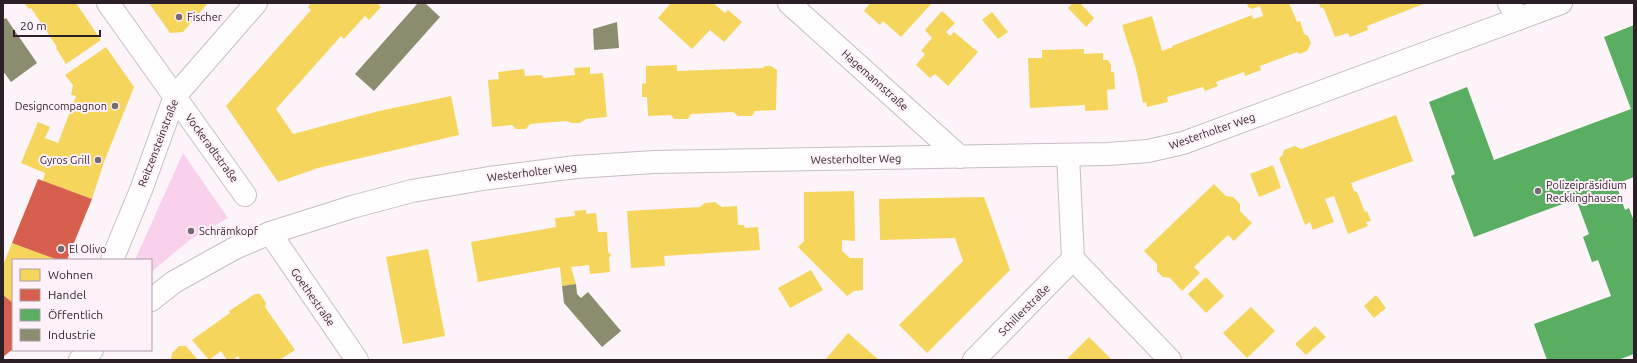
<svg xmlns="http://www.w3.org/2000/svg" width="1637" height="363" font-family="Ubuntu,sans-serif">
<rect width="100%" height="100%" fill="#fcf4f9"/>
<!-- green -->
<path fill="#f9d1ec" d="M183 153 228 218 191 239 151 272V260H135Z"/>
<!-- homes -->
<g fill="#f6d55c">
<path d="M24 3H76L101 40 66 64 56 48 57 47 31 8 29 9Z"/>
<path d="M149 3H208L183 32 170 33Z"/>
<path d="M311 3H377L381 7 369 20 365 16 344 39 341 36 276 109 293 134 379 111 451 96 459 135 318 168 278 182 226 106 311 10 308 7Z"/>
<path d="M671 3H713L725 13 728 10 742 22 724 42 710 30 692 49 658 18Z"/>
<path d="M870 3H932L901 37 883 21 880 25 864 11Z"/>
<path d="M1073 3H1080L1094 18 1086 27 1068 8Z"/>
<path d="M1247 3H1289L1297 22 1300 21 1304 34 1308 36 1311 43 1307 51 1299 54 1297 52 1260 66 1261 70 1245 76 1244 72 1216 82 1218 86 1205 91 1203 87 1167 97 1168 102 1147 107 1146 102 1143 103 1136 69 1122 25 1152 16 1162 51 1173 47 1172 46 1252 15 1253 19 1263 16 1260 6 1252 9 1248 7Z"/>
<path d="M1319 3H1426L1367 26 1368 30 1350 37 1348 33 1335 37 1324 9 1320 7Z"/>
<path d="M942 11 955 23 946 32 950 36 954 32 978 52 948 86 935 74 930 78 916 65 925 54 921 51 932 38 925 30Z"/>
<path d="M992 12 1008 32 998 39 982 20Z"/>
<path d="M106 47 134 87 104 162 92 199 43 181 45 173 21 163 38 122 50 127 45 138 58 143 76 96 71 95 73 85 65 75Z"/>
<path d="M1084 49V54L1103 53V60H1108L1111 65V72H1114L1115 89 1107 90 1108 110 1085 111V105L1030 108 1028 58H1042V50Z"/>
<path d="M677 65V71L763 68 765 66H771L777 70 776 110 755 111 752 116H738L733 112 691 114 688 119H674L671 115 648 116 647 97H642V84L646 83V66Z"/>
<path d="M590 67V74L603 73 607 117 586 119 580 123H572L566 121 530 124 526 129H516L512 125 492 127 488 80 499 79 498 72 524 69 525 76 542 75 543 78 575 75 574 68Z"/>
<path d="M1396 115 1413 161 1351 183 1354 191 1357 192 1365 212 1367 211 1371 221 1366 222 1368 226 1348 234 1334 196 1325 199 1334 222 1313 230 1310 222 1305 225 1279 158 1282 156 1284 150 1295 146 1301 149Z"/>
<path d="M1273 165 1281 188 1259 197 1250 174Z"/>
<path d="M1214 184 1226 196 1233 197 1240 204V211L1252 223 1234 241 1228 235 1194 267 1200 273 1182 291 1170 278 1163 277 1157 271V264L1144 251Z"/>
<path d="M854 191 855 241 842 240V251L850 258H863V290L854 291 847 296 798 247 804 241V192Z"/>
<path d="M984 197 1010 270 927 353 899 325 963 261 955 238 880 240 879 199Z"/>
<path d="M715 202 722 207 737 206 738 225H744L745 228 758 227 760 250 664 256 665 266 631 268 627 211 700 207 705 203Z"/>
<path d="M586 210V214L596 213 598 232H607L608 252 611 255 609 258 610 272 590 274 589 265 571 267 576 284 562 286 560 267 478 282 471 242 556 227 555 218 575 216 574 211Z"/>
<path d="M12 243 58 260H13V303L3 295V265Z"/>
<path d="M428 249 445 336 403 344 386 257Z"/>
<path d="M811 270 823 290 790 308 778 288Z"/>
<path d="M1206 277 1224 296 1206 313 1188 294Z"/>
<path d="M255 294H260L266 303 265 307 295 350 281 359 282 360H240L238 356 233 360H227L221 351 209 360 192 340 230 313 229 311Z"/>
<path d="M1376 295 1386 308 1374 318 1364 306Z"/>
<path d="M1251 307 1275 331 1247 358 1223 333Z"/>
<path d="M1315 326 1326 337 1306 355 1295 344Z"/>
<path d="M848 333 879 360H825Z"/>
<path d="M1089 337 1112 360H1066Z"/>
<path d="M179 346H186L198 360H170L171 359 172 353Z"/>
</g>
<!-- shops -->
<g fill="#d6604d">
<path d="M38 179 92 199 67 260H58L12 243Z"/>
<path d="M3 295 13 303V349L3 357Z"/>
</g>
<!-- public -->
<path fill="#5aae61" d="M1634 25V177L1616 184 1625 210 1629 208 1634 221V354L1618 360H1547L1534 324 1611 296 1598 260 1592 262 1583 237 1589 234 1576 199 1474 237 1451 176 1455 174 1429 102 1467 87 1494 160 1631 109 1604 37Z"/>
<!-- industry -->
<g fill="#8c8c6e">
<path d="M418 3H425L440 17 374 91 355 74Z"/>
<path d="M6 18 37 63 11 82 3 71V20Z"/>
<path d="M617 22 619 48 594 50 593 29Z"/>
<path d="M576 284 577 294 581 298 588 292 621 331 602 347 564 303 562 286Z"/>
</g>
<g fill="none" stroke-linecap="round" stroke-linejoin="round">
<defs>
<g id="minor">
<path d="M108 3 245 195"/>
<path d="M789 3 960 157"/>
<path d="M1509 3 1518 19"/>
<path d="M1068 155 1073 259 1170 360"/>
<path d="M270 233 357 360"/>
<path d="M112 260 141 190 175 96 256 3"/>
<path d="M974 360 1073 259"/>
</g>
<g id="tertiary">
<path d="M151 300 174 282 235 248 270 233 352 207 412 191 489 178 576 167 654 162 1108 154 1148 151 1183 143 1561 3"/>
<path d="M80 360 92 350"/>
</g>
</defs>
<!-- minor casing -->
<use href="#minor" stroke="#c7bec4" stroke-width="24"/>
<!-- tertiary casing -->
<use href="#tertiary" stroke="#c7bec4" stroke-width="24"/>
<!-- minor -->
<use href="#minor" stroke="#fffdfe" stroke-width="22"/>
<!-- tertiary -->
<use href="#tertiary" stroke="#fffdfe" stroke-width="22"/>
</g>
<!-- markers -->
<g fill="#756a70" stroke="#fff1fa" stroke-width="1.5">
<circle cx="179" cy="17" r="4"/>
<circle cx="115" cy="106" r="4"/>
<circle cx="98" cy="160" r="4"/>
<circle cx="1538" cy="191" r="4"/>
<circle cx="191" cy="231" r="4"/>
<circle cx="61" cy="249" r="4"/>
</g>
<g text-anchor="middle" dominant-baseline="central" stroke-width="4" stroke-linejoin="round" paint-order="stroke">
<!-- poi labels -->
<g font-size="11" fill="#2c1f27" stroke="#fff1fa" text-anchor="start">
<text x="187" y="17">Fischer</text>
<text x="107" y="106" text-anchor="end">Designcompagnon</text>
<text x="90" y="160" text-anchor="end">Gyros Grill</text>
<text x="1546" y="185">Polizeipräsidium<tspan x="1546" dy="13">Recklinghausen</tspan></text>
<text x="199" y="231">Schrämkopf</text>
<text x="69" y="249">El Olivo</text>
</g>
<!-- street labels -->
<g font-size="11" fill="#2c1f27" stroke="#fff1fa">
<text transform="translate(875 80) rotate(42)">Hagemannstraße</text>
<text transform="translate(1212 131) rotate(-19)">Westerholter Weg</text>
<text transform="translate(158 143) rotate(-69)">Reitzensteinstraße</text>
<text transform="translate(212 148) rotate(54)">Vockeradtstraße</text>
<text transform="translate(856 159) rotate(-1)">Westerholter Weg</text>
<text transform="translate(532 172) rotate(-7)">Westerholter Weg</text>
<text transform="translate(313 297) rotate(55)">Goethestraße</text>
<text transform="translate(1024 310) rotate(-45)">Schillerstraße</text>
</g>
</g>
<!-- border -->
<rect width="1637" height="363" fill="none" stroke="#2c1f27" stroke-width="8"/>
<!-- legend -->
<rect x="12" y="259" width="140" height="92" fill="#fff1fa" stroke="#ab9da6"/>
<rect x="20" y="269" width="20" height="12" fill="#f6d55c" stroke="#ab9da6"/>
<text x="48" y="279" font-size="12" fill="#2c1f27">Wohnen</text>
<rect x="20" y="289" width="20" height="12" fill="#d6604d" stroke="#ab9da6"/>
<text x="48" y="299" font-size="12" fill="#2c1f27">Handel</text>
<rect x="20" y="309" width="20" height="12" fill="#5aae61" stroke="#ab9da6"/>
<text x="48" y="319" font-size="12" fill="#2c1f27">Öffentlich</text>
<rect x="20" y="329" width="20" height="12" fill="#8c8c6e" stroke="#ab9da6"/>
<text x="48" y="339" font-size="12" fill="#2c1f27">Industrie</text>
<!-- scale -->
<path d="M14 30v6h86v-6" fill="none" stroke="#2c1f27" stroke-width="2"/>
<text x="20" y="30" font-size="12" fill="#2c1f27" stroke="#fff1fa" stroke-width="3" paint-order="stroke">20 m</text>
</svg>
